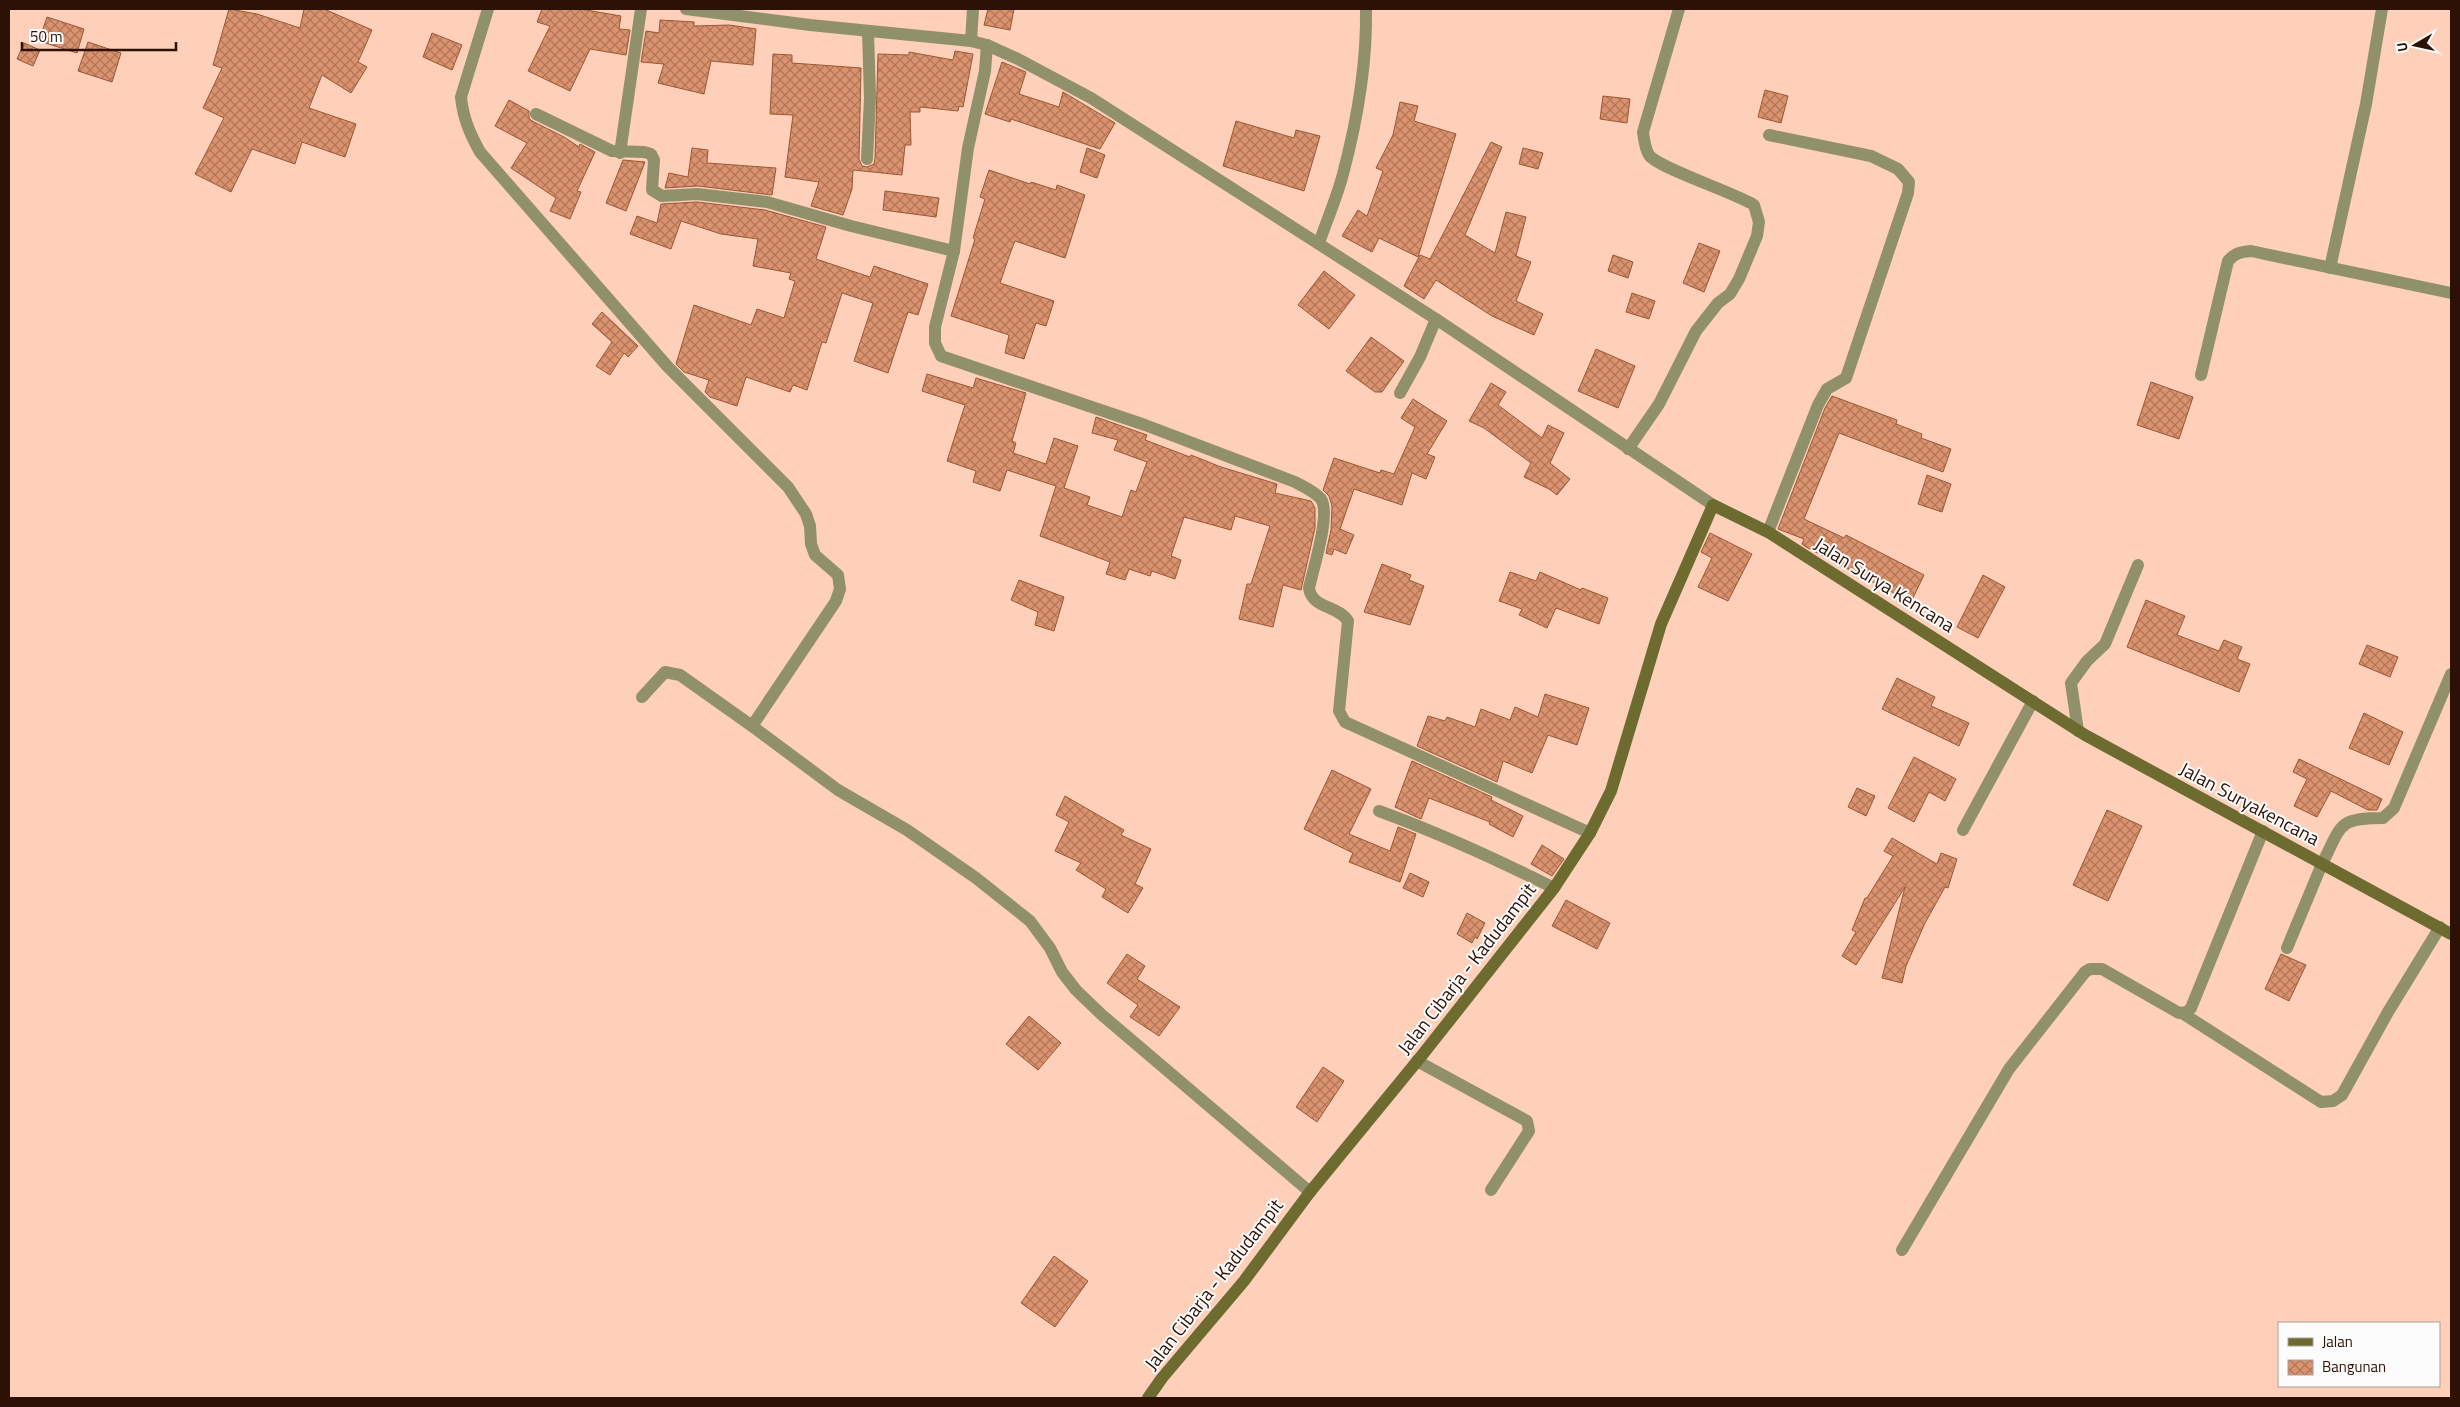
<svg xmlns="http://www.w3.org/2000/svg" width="2460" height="1407" font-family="'Titillium Web',sans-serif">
<defs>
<pattern id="building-cross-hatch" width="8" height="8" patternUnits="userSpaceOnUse" patternTransform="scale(1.25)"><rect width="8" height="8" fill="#db926e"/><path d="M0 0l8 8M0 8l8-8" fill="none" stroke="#b27658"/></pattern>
</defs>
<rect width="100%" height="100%" fill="#fed0b9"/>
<!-- building -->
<g fill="url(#building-cross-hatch)" stroke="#9a5735">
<path d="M229 9 257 14 300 28 304 9H324L372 30 358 62 367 67 351 93 322 75 309 108 356 124 345 157 302 142 295 164 252 149 231 192 195 174 224 118 203 108 222 68 213 65Z"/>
<path d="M542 9H580L621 16 619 29 630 30 626 55 590 49 570 91 528 71 550 26 537 22Z"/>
<path d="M988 9H1014L1010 30 984 25Z"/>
<path d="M47 17 84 29 77 53 39 41Z"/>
<path d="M660 20 694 22V26L729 25 756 29 753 65 711 61 704 94 658 83 664 64 641 62 646 31 659 33Z"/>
<path d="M432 33 462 45 452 70 423 57Z"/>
<path d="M88 42 121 53 112 82 78 71Z"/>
<path d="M24 43 40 50 33 66 17 59Z"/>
<path d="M955 51 973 54 963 107 959 106 958 111 920 107V112H910L911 145H905L902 175 853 170 852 189 843 215 811 206 819 182 785 177 793 115 770 114 773 54 792 55V63L861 68 859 159 862 166 867 167 874 164 875 159 878 54 909 55V52L953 60Z"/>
<path d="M1002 62 1026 72 1019 94 1059 107 1063 92 1115 123 1100 149 1011 119 1010 122 985 114Z"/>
<path d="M1765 90 1788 96 1781 123 1758 117Z"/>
<path d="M1603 96 1630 99 1627 123 1600 119Z"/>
<path d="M509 100 529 111V118L532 121 564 137 579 147 580 144 595 152 577 191 581 192 570 219 550 211 556 198 511 168 527 143 495 126Z"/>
<path d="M1400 102 1418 106 1414 121 1456 134 1418 257 1379 238 1372 252 1342 236 1358 210 1367 216 1383 171 1376 168 1393 135Z"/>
<path d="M1236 121 1294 138 1296 130 1320 136 1304 191 1223 166Z"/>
<path d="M1491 142 1502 147 1465 235 1495 253 1506 212 1526 217 1516 256 1531 262 1516 301 1543 314 1534 335 1492 316 1436 280 1424 299 1404 286 1420 255 1430 259Z"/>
<path d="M692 148 708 150 707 163 776 168 772 195 698 186 665 188 669 173 688 177Z"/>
<path d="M1087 148 1105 155 1097 178 1080 172Z"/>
<path d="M1523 148 1543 153 1538 169 1519 164Z"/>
<path d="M623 160 645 162 626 211 606 203Z"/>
<path d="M989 170 1030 184 1031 182 1056 190 1057 185 1085 195 1065 258 1015 241 1011 251 1000 283 1054 301 1046 326 1036 323 1024 359 1005 353 1009 335 951 316 975 239 973 238 985 199 980 197Z"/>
<path d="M885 191 939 198 936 217 883 210Z"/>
<path d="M697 202 765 210 826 227 816 259 870 277 874 266 928 284 918 315 908 312 888 373 854 361 873 303 842 293 826 343 822 342 807 390 793 385 790 392 746 377 737 406 710 397 705 392 709 380 684 372 676 364 694 305 751 325 757 309 784 318 795 281 789 279 791 273 753 266 758 239 721 234 681 221 671 249 630 234 637 216 657 223 661 204Z"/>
<path d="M1699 243 1720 251 1704 292 1683 283Z"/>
<path d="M1613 255 1633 262 1628 278 1608 271Z"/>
<path d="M1324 271 1355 295 1329 329 1298 305Z"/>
<path d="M1632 293 1655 301 1649 319 1626 312Z"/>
<path d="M602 312 638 346 628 357 624 353 610 375 596 366 612 342 592 324Z"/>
<path d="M1371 337 1404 361 1382 392H1375L1346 371Z"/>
<path d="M1596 349 1635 366 1618 408 1578 391Z"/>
<path d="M927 374 973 388 976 378 1026 393 1012 441 1016 443 1013 453 1046 464 1054 438 1078 446 1064 488 1090 497 1087 505 1122 517 1131 490 1136 492 1147 462 1114 450 1118 440 1092 433 1096 417 1147 435 1145 440 1190 457 1191 455 1221 467 1277 484 1275 493 1311 501 1315 508V528L1301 590 1283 585 1273 627 1239 619 1247 584H1251L1270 526 1235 516 1231 530 1184 517 1171 556 1181 560 1175 579 1152 571 1150 576 1129 569 1125 580 1106 574 1110 562 1040 536 1056 486 1007 470 1000 491 973 482 976 471 947 461 965 405 922 391Z"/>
<path d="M2151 382 2193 397 2179 439 2137 425Z"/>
<path d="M1491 383 1506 392 1498 405 1542 438 1548 425 1564 433 1550 463 1570 479 1557 495 1549 489 1524 477 1531 463 1484 428 1469 421Z"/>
<path d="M1832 396 1897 420 1896 424 1922 434 1921 438 1951 449 1943 472 1839 433 1804 519 1844 538 1846 535 1924 575 1911 602 1806 547 1802 544 1804 539 1778 529 1825 408Z"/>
<path d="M1413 399 1447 421 1427 454 1435 457 1426 479 1412 473 1402 505 1354 489 1340 529 1354 535 1346 554 1334 549 1332 555 1326 553 1331 530 1332 506 1329 496 1323 490 1334 458 1380 473 1381 470 1394 474 1415 427 1401 418Z"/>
<path d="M1927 475 1951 484 1942 512 1918 504Z"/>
<path d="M1710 533 1752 554 1728 601 1698 587 1712 558 1701 552Z"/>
<path d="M1382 564 1411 575 1409 580 1424 586 1410 625 1364 612Z"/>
<path d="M1510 572 1536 581 1540 572 1581 590 1582 588 1608 598 1599 624 1556 608 1547 628 1519 615 1522 609 1499 601Z"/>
<path d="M1983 575 2005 587 1978 638 1957 627Z"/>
<path d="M1019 580 1064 597 1054 631 1035 625 1038 612 1011 600Z"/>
<path d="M2146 600 2185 616 2177 635 2219 651 2224 640 2242 647 2237 659 2250 664 2239 692 2127 647Z"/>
<path d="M2367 645 2398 657 2390 677 2359 664Z"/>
<path d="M1897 678 1935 697 1931 706 1969 723 1959 746 1882 709Z"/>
<path d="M1545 694 1589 708 1577 745 1548 735 1532 773 1503 761 1497 782 1417 746 1428 716 1445 721 1447 717 1475 727 1481 709 1510 720 1515 707 1538 717Z"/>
<path d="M2364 713 2403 732 2389 765 2349 748Z"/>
<path d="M1914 757 1956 779 1945 801 1929 792 1914 822 1888 808Z"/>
<path d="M2299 759 2382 799 2377 810H2368L2331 791 2317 817 2294 806 2307 779 2293 772Z"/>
<path d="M1412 761 1492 797 1491 800 1523 816 1513 837 1489 824 1490 822 1429 798 1421 819 1395 807Z"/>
<path d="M1332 770 1371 789 1349 834 1390 851 1398 827 1416 834 1400 882 1349 862 1353 853 1304 829Z"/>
<path d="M1857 788 1875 796 1866 816 1848 807Z"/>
<path d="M1065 796 1124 830 1121 835 1151 849 1135 884 1143 888 1128 913 1102 897 1106 889 1076 870 1081 863 1055 851 1069 822 1056 815Z"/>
<path d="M2107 810 2142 826 2108 901 2073 885Z"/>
<path d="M1892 838 1937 864 1941 853 1957 859 1948 888 1945 887 1925 923 1906 966 1902 983 1882 978 1905 887 1856 965 1842 956 1856 932 1852 930 1865 898H1867L1893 856 1884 851Z"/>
<path d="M1542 845 1564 859 1552 876 1531 864Z"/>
<path d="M1410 873 1429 882 1423 897 1403 888Z"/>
<path d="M1566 900 1610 923 1597 949 1552 926Z"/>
<path d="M1467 913 1485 923 1477 939 1475 937 1472 943 1457 934Z"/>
<path d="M1127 954 1145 966 1137 979 1180 1007 1159 1036 1130 1017 1138 1005 1107 983Z"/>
<path d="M2281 954 2306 965 2289 1001 2265 989Z"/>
<path d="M1029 1016 1061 1043 1038 1070 1006 1044Z"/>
<path d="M1323 1067 1344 1081 1317 1122 1296 1107Z"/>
<path d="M1054 1256 1088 1281 1055 1327 1021 1303Z"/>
</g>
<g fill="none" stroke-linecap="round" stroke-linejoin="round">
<!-- lane -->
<path stroke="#90906a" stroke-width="12" d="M2322 864C2342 825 2337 818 2383 818L2394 808 2451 674"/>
<!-- street -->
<g stroke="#90906a" stroke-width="12">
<path d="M488 9 461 97C463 118 470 134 480 152L668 367 788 487 806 514 810 526 811 544 815 555 838 575 840 589 836 601 752 726 838 790 907 830 976 878 1030 921 1050 948 1062 972 1076 990 1102 1015 1310 1192"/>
<path d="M686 9 810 25 971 41 987 45 1018 59 1091 98 1439 321 1713 505"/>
<path d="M971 41 973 9"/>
<path d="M987 45 985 71 968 148 954 251 935 327V343L941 356 1145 425 1295 482C1304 487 1314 491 1321 499 1331 514 1313 569 1309 588 1312 609 1338 605 1348 621L1339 711 1345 722 1590 833"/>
<path d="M536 114 612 151 644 152 651 154 654 160 652 190 662 196 697 194 767 202 851 226 954 251"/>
<path d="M620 153 641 9"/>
<path d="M867 159 870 98 868 31"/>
<path d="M1319 243C1327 220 1337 197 1343 174 1357 121 1367 63 1366 9"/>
<path d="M2330 268 2366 104 2382 9"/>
<path d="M2201 375 2228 261C2235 253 2240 252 2251 251L2451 293"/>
<path d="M1400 393 1420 357 1436 319"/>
<path d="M1628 449 1659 404 1696 331 1718 303 1730 294 1739 279 1757 236 1759 222 1754 205C1733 192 1658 168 1649 155 1645 149 1644 140 1643 132L1679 9"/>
<path d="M1768 532 1818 405 1827 389 1846 378 1908 193 1909 182 1898 169 1871 156 1769 135"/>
<path d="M642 697 665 672 680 675 752 726"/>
<path d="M2078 731 2071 683 2087 661 2105 644 2138 565"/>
<path d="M1379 811C1439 833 1496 859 1554 888"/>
<path d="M1963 830 2033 701"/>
<path d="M2287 948 2322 864"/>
<path d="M2182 1013 2321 1102 2333 1101 2342 1095 2388 1012 2440 927"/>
<path d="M1417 1061 1527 1121 1529 1131 1491 1190"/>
<path d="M1902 1250 2009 1069 2085 972 2090 969H2102L2179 1013 2187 1012 2191 1008 2263 831"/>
</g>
<!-- secondary -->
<path stroke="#6d6b30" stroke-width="12" d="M1148 1398 1162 1378 1244 1281 1310 1192 1423 1054 1554 888 1590 833 1611 791 1661 624 1713 505 1768 532 2085 735 2451 934"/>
</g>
<g text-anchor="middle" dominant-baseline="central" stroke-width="4" stroke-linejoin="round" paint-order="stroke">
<!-- street labels -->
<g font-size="19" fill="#2c1104" stroke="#fcfcfc">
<text transform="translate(1885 584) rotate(32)">Jalan Surya Kencana</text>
<text transform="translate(2250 803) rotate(28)">Jalan Suryakencana</text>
<text transform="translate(1466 968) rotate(-52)">Jalan Cibarja - Kadudampit</text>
<text transform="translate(1213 1284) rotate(-52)">Jalan Cibarja - Kadudampit</text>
</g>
</g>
<!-- border -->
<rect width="2460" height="1407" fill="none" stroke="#2c1104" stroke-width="20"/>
<!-- legend -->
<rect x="2278" y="1322" width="162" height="65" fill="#fcfcfc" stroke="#a99e99"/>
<rect x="2288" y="1338" width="25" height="8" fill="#6d6b30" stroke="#a99e99"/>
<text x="2322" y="1347" font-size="15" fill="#2c1104">Jalan</text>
<rect x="2288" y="1360" width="25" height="15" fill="url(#building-cross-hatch)" stroke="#a99e99"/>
<text x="2322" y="1372" font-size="15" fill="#2c1104">Bangunan</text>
<!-- north arrow -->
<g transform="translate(2415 45) rotate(261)" stroke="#fcfcfc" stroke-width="4" paint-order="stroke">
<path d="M0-4L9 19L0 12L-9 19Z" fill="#2c1104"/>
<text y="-8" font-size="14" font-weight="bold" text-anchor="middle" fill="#2c1104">U</text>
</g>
<!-- scale -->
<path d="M22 42v8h154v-8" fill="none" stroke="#2c1104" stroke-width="2.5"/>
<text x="30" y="42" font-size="15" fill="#2c1104" stroke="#fcfcfc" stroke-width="4" paint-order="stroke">50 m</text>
</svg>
